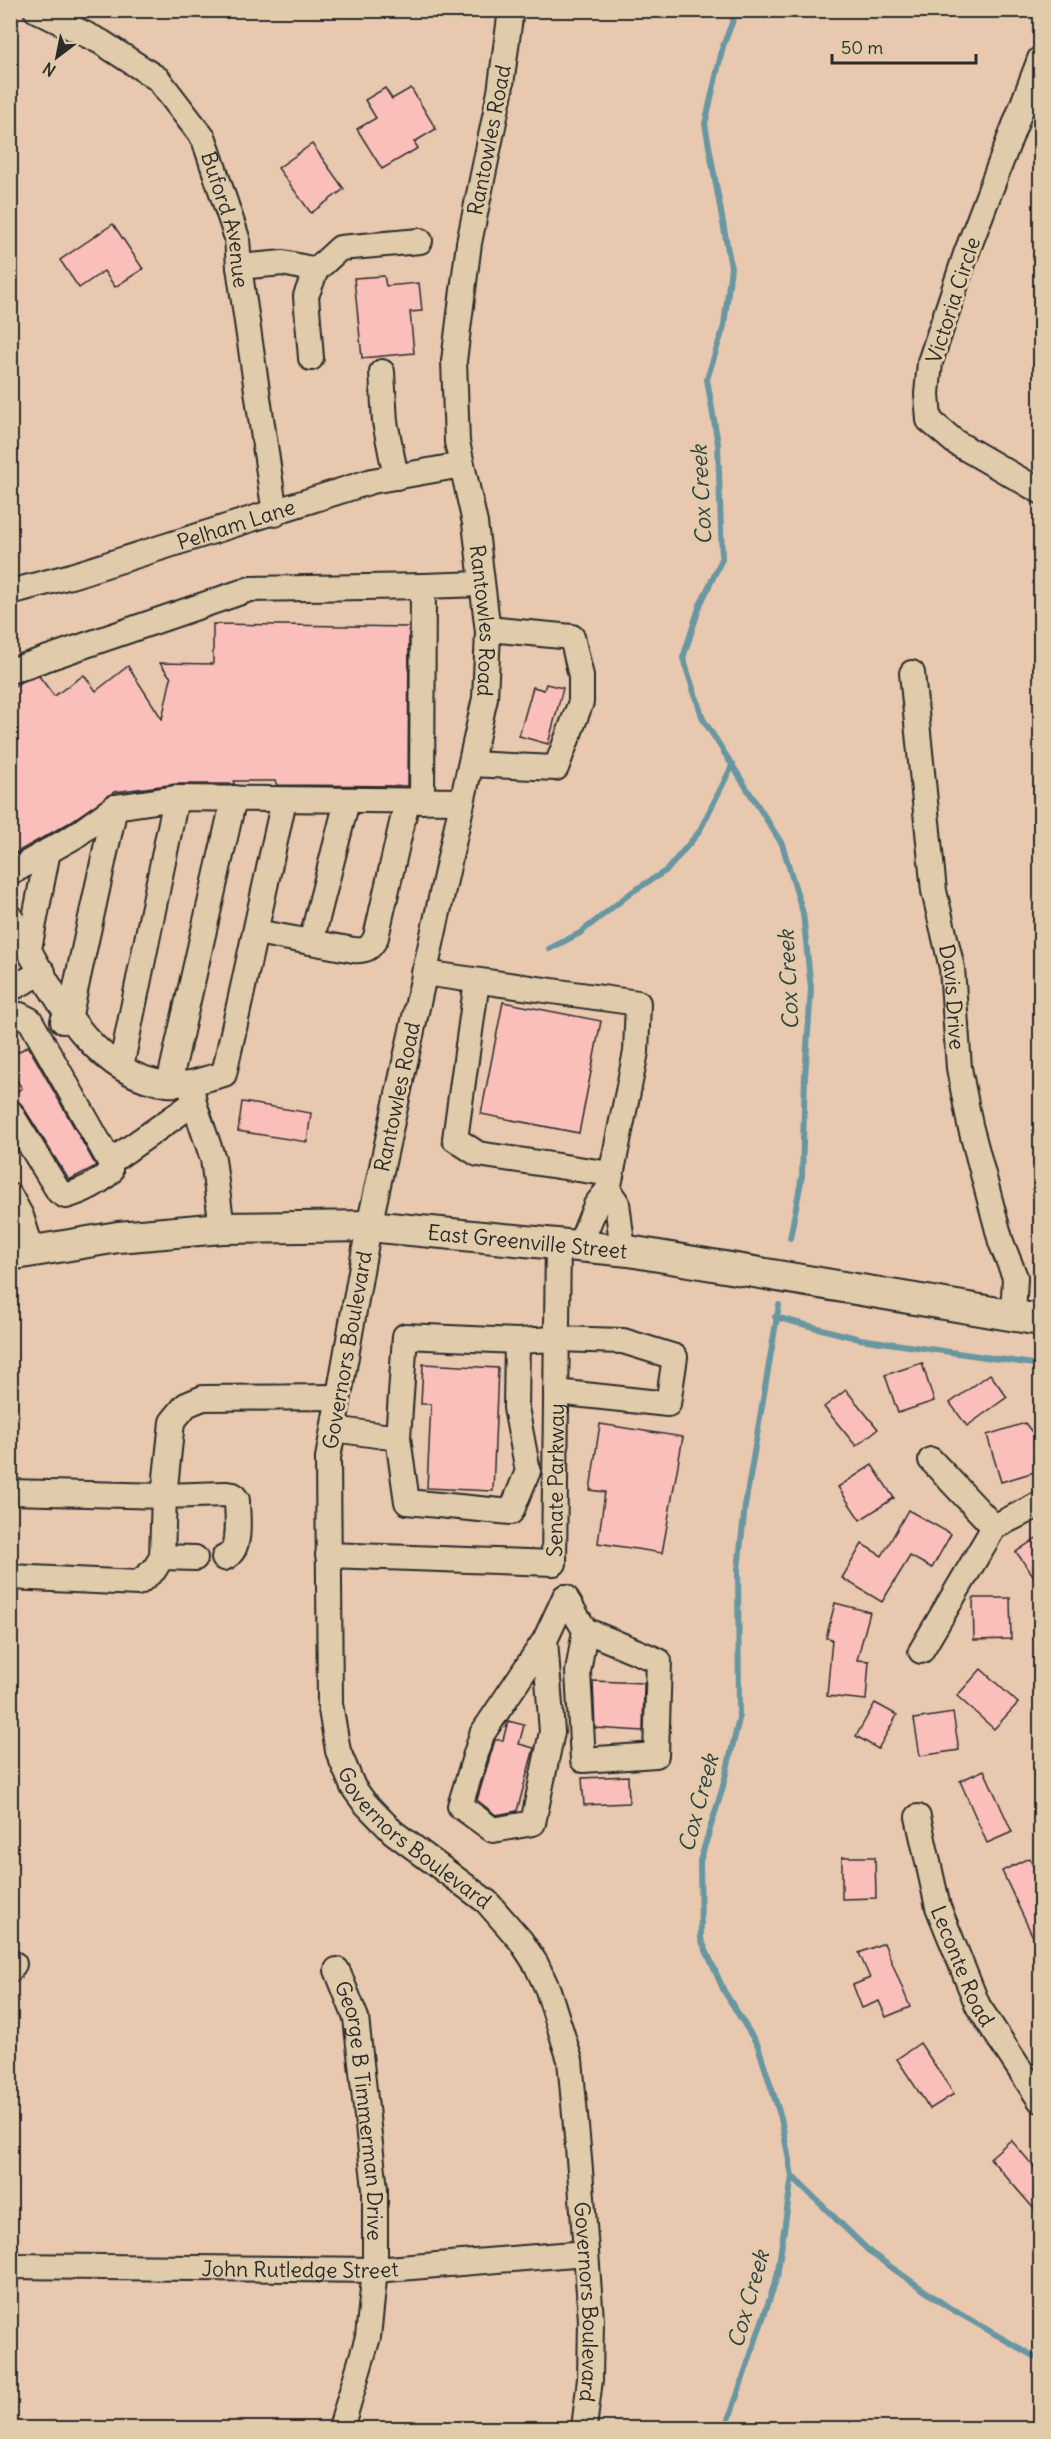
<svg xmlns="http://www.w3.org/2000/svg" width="1051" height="2439" font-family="Delius,sans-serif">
<rect width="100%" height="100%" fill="#e8c8af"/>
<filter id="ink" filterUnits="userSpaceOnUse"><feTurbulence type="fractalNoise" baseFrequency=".0167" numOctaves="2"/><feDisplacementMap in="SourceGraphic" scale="12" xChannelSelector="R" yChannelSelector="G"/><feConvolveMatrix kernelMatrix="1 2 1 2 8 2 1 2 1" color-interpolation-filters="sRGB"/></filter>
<g filter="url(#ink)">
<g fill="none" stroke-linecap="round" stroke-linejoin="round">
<!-- stream -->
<g stroke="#6897a2" stroke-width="6">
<path d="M737 10 723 46 705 124 731 267 724 326 707 379 718 444 722 559 700 605 683 658 703 719 782 844 803 913 811 989 805 1076 802 1176 790 1238"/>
<path d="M549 949 580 933 632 892 667 870 699 832 733 764"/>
<path d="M775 1317 860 1339 1040 1365"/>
<path d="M792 2176 871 2253 948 2307 1040 2360"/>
<path d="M726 2428 777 2277 792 2176 781 2118 758 2046 724 1991 701 1939 700 1861 722 1790 739 1719 738 1569 745 1506 779 1305"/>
</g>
</g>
<!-- building -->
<g fill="#fbbfbb" stroke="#2b2b2b" stroke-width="1.5">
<path d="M385 88 392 99 411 88 436 129 414 142 418 148 382 169 357 129 376 118 365 100Z"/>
<path d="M312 144 344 189 311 213 278 168Z"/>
<path d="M113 224 143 269 115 287 104 271 79 288 60 260Z"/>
<path d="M384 276 386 286 419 283 422 311 410 312 414 353 362 358 354 278Z"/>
<path d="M213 624 409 627 408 786 277 785 275 781H234V784H176L114 792 67 824 10 856V690L21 682 39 676 54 696 84 675 96 691 128 666 162 719 171 678 160 663 213 664Z"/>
<path d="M546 684 563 688 548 744 519 736 533 687 544 690Z"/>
<path d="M503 1002 601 1021 579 1133 481 1114Z"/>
<path d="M28 1046 96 1166 69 1180 22 1105 12 1095 22 1088 10 1071V1057Z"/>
<path d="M242 1102 311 1113 307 1142 238 1131Z"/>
<path d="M922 1363 934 1401 898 1413 885 1375Z"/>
<path d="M423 1364 498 1368 493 1491 427 1488 431 1404H421Z"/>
<path d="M990 1374 1007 1397 967 1426 950 1403Z"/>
<path d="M846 1390 878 1429 856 1446 824 1407Z"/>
<path d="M1025 1423 1041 1444V1470L1001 1482 987 1435Z"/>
<path d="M600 1424 683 1437 662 1553 598 1543 605 1492 590 1490Z"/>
<path d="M872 1465 894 1498 860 1520 838 1487Z"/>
<path d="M908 1510 951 1534 932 1568 910 1556 882 1602 842 1578 862 1544 882 1556Z"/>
<path d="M1041 1535V1586L1016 1552Z"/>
<path d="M973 1598H1010L1011 1639 974 1640Z"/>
<path d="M835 1603 870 1612 857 1660 869 1661 866 1700 827 1696 832 1639 826 1638Z"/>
<path d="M981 1669 1018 1703 994 1729 957 1696Z"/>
<path d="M593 1681 644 1683 643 1731 595 1728Z"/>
<path d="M875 1703 897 1715 878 1749 856 1736Z"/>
<path d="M953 1713 959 1750 920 1756 914 1719Z"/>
<path d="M508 1721 524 1725 519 1744 534 1748 517 1811 496 1815 477 1800 495 1740H503Z"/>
<path d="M984 1770 1012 1832 987 1843 960 1781Z"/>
<path d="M628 1776 629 1803 584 1805 582 1778Z"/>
<path d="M842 1857H875L876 1898 842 1899Z"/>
<path d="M1029 1858 1041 1882V1954L1002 1871Z"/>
<path d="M884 1943 910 2007 886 2017 879 2001 862 2008 853 1985 870 1978 859 1953Z"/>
<path d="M920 2043 954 2094 930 2109 897 2059Z"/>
<path d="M1011 2140 1041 2175V2217L990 2158Z"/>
</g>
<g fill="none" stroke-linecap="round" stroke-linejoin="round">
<defs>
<g id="minor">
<path id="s1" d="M36 10 101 42 158 79 204 139 237 238 239 267 275 514"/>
<path id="s2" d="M511 10 500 92 469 243 454 361 457 442 475 523 488 632 485 698 369 1226 328 1458 330 1704 338 1751 353 1787 364 1802 393 1832 487 1902 521 1941 536 1964 548 1990 570 2060 580 2170 591 2320 590 2379 584 2428"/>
<path d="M1040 59 966 254 930 362 927 394 929 420 955 442 1040 491"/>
<path d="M239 267 283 263 316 270"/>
<path d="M311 358 306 296 316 270 340 248 420 241"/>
<path d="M382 372 385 422 396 477"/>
<path id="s3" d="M10 592 71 576 372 481 462 465"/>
<path d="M10 671 250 589 423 586"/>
<path id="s4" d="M912 673 934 891 952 968 959 1068 970 1125 1001 1242 1015 1277 1013 1316"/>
<path d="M471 764 556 768 581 702V676L572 637 488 629"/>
<path d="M422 801 423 586 482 584"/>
<path d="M10 873 75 836 115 807 176 798 462 801"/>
<path d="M10 917C47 979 87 1076 168 1084 176 1085 184 1083 191 1083L194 1103 213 1159 222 1228"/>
<path d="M256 932 354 950C366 951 371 948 376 937L407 801"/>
<path d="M311 942 347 801"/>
<path d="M29 949 48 851"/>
<path d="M424 973 638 1003 636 1052 608 1190"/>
<path d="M477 981 455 1139 478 1154 611 1174"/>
<path d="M10 989 43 972"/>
<path d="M10 1015H20L30 1020 110 1162V1172C98 1184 83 1191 66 1196L59 1192 10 1112"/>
<path d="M63 1021 69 1019 115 807"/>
<path d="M121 1067 176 798"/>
<path d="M191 1083 224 1074 284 800"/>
<path d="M169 1084 234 798"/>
<path d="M110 1162 194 1103"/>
<path d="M10 1196 21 1216 32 1251"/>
<path d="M579 1247 596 1205 608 1190 617 1203 623 1251"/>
<path d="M334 1429 398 1438 405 1336 517 1341 556 1339 623 1341 675 1357 668 1404 556 1392"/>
<path d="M398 1438 407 1502 511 1512 528 1471 516 1408 517 1341"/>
<path d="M931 1460 994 1527"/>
<path d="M10 1492 164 1496 172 1422 186 1405 203 1398 338 1397"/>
<path id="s5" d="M328 1555 554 1563 558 1244"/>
<path d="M162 1557 164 1496 225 1494 233 1495 237 1500C237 1517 243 1550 224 1558"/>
<path d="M10 1577 138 1583 154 1570 162 1557 195 1558"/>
<path d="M565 1597 585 1630 578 1672 583 1760 656 1755 659 1661 585 1630"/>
<path d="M545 1640 552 1732 533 1823 493 1830 460 1806 482 1734 545 1640 565 1597"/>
<path d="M921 1651 994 1527 1040 1504"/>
<path id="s6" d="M918 1817 938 1907 978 2006 1040 2100"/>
<path d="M10 1970 14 1964"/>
<path id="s7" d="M337 1970 356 2018 375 2189V2270L368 2337 341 2428"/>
<path id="s8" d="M10 2266 375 2270 586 2253"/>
</g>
<g id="major">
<path id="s9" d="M10 1255 118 1237 222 1228 369 1226 629 1251 1040 1320"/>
</g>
</defs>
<!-- minor casing -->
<use href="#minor" stroke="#2b2b2b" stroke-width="28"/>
<!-- major casing -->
<use href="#major" stroke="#2b2b2b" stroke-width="34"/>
<!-- minor -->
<use href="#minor" stroke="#e0ccaa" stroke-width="24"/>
<!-- major -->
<use href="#major" stroke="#e0ccaa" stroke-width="30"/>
</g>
</g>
<g text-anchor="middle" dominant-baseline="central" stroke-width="6" stroke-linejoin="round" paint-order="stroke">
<!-- street labels -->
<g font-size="21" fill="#2b2b2b" stroke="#e0ccaa">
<text transform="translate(489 140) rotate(-79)">Rantowles Road</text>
<text stroke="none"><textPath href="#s1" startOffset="300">Buford Avenue</textPath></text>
<text transform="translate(953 300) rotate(-72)">Victoria Circle</text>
<text stroke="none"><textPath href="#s3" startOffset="236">Pelham Lane</textPath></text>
<text stroke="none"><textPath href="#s2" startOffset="618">Rantowles Road</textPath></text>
<text stroke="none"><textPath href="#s4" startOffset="327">Davis Drive</textPath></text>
<text transform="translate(397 1097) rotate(-78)">Rantowles Road</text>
<text stroke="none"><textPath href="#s9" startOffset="520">East Greenville Street</textPath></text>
<text transform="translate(347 1350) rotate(-80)">Governors Boulevard</text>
<text stroke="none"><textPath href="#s5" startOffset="309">Senate Parkway</textPath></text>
<text stroke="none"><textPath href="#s2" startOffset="1884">Governors Boulevard</textPath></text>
<text stroke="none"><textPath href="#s6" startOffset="156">Leconte Road</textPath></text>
<text stroke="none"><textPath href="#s7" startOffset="144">George B Timmerman Drive</textPath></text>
<text stroke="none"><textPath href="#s8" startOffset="290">John Rutledge Street</textPath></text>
<text stroke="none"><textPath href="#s2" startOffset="2406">Governors Boulevard</textPath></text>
</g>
<!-- water labels -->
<g font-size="22" font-style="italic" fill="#353d3f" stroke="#e0ccaa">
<text transform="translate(701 495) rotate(-93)">Cox Creek</text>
<text transform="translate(788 980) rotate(-93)">Cox Creek</text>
<text transform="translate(698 1803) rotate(-75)">Cox Creek</text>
<text transform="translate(748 2299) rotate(-74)">Cox Creek</text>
</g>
</g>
<!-- margin -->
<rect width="1051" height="2439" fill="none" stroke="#e0ccaa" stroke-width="36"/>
<rect x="18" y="18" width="1015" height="2403" fill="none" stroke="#2b2b2b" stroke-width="2" filter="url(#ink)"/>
<!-- north arrow -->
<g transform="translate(57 57) rotate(212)" stroke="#e0ccaa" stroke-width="4.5" paint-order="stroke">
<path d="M0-4.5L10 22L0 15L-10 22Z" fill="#2b2b2b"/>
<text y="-9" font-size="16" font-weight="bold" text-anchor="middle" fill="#2b2b2b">N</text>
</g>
<!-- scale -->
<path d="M832 54v9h144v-9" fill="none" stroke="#2b2b2b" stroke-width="3"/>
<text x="841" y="54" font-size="18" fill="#2b2b2b" stroke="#e0ccaa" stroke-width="4.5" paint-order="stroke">50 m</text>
</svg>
